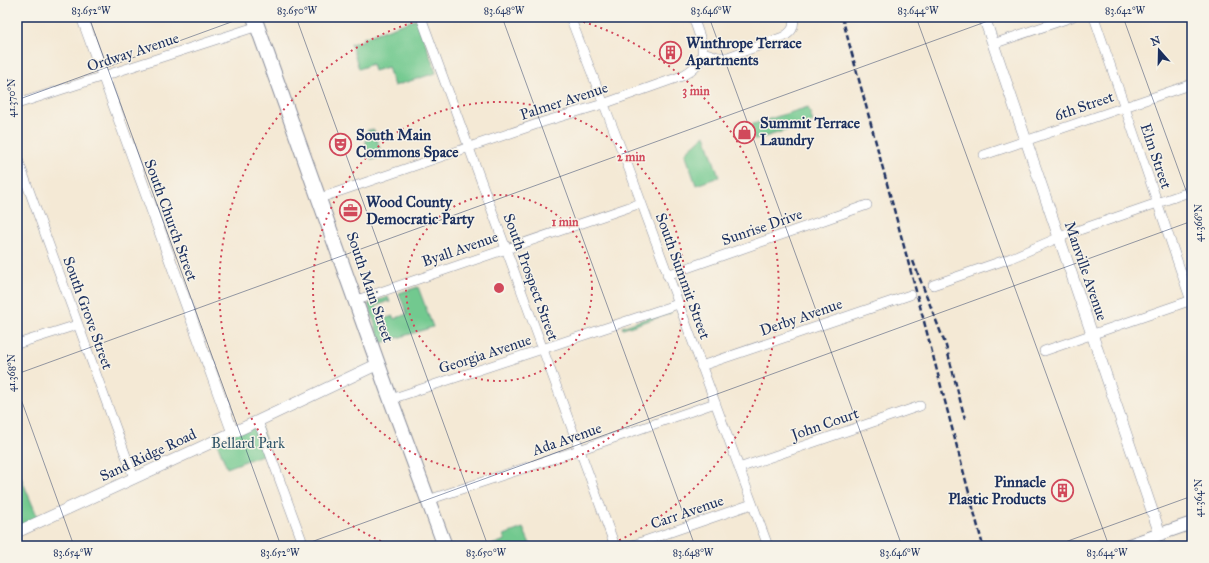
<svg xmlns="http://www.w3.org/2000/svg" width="1209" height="563" font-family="'IM FELL Great Primer',serif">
<rect width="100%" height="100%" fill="#f7f3e8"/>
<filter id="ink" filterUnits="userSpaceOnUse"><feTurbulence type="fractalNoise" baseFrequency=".025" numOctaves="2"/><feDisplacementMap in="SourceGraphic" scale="8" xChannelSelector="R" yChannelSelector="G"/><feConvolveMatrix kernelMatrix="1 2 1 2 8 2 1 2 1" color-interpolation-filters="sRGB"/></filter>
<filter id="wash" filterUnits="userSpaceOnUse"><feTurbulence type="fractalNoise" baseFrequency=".012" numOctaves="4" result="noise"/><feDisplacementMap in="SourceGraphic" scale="16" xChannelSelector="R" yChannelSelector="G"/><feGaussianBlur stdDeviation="0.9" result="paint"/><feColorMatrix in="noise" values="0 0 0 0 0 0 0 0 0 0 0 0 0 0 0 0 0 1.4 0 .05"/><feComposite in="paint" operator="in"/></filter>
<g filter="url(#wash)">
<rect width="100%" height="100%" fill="#f4e9d5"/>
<!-- green -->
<g fill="#72c98f" stroke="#467c76">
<path d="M417 19 436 73 394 86 388 67 374 71 372 64 359 69 351 44 364 40 363 38Z"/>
<path d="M808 107 813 122 755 140 750 125Z"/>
<path d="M368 130H374L382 156 372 160 366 147V132Z"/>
<path d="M705 135 719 177 696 185 685 153Z"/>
<path d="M418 287 433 327 381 343 368 304 388 297 390 302 389 303 388 301 376 306 381 320 393 316 394 319 407 314 399 293Z"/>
<path d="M670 310 671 313 623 329 622 327Z"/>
<path d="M258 421 270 452 227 468 216 440Z"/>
<path d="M17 468 38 518 17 527Z"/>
<path d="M523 528 531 546H489L505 540 504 535Z"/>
</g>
</g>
<g filter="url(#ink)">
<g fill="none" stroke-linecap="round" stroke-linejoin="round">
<defs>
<g id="minor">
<path d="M421 17 615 546"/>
<path d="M570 17 629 169 768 546"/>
<path d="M1094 17 1192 304"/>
<path d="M993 44 1072 17"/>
<path d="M703 52 718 57H728L783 37C792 32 795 27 793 17"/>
<path d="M17 104 258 26"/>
<path d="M984 155 1192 84"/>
<path d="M17 157 134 478"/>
<path d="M320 198 543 122 603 104 682 76C713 59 702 44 693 17"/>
<path d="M667 275 867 205"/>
<path d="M933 285 1011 258 1065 235 1192 191"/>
<path d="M357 300 641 203"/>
<path d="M17 344 77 325"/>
<path d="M1044 351 1192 300"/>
<path d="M701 366 910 295"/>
<path d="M391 399 678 304"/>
<path d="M258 421 304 546"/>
<path d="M739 468 920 406"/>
<path d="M428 500 579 450 715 403"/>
<path d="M630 546 752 504"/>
</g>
<g id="tertiary">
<path d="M82 17 233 433"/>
<path d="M984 17 1160 534"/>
<path d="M17 532 258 421 378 364"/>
</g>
<path id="secondary" d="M1126 546 1192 523"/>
<path id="primary" d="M254 17 389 395 445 546"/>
</defs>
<!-- minor casing -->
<use href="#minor" stroke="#888c9a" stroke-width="10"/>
<!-- tertiary casing -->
<use href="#tertiary" stroke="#888c9a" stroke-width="12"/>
<!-- secondary casing -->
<use href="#secondary" stroke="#888c9a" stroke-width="14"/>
<!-- primary casing -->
<use href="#primary" stroke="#888c9a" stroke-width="16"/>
<!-- minor -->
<use href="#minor" stroke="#fff" stroke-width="9"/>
<!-- tertiary -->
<use href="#tertiary" stroke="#fff" stroke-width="11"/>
<!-- secondary -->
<use href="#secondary" stroke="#fff" stroke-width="12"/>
<!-- primary -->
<use href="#primary" stroke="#fff" stroke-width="14"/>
<!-- rail -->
<g stroke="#1b2f5e" stroke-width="2.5" stroke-dasharray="6 3" stroke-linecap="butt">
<path d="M842 17 916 291 983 546"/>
<path d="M913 261 946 346 965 419"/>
</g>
</g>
</g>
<!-- ticks -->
<path fill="none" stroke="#1b2f5e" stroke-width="1" stroke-opacity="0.45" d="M89 17 281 546M296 17 488 546M502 17 695 546M709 17 902 546M916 17 1109 546M1123 17 1192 207M17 100 245 17M17 374 999 17M17 388 74 546M300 546 1192 221M1054 546 1192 496"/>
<!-- distance rings -->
<g fill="none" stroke="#d1495b" stroke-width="2" stroke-dasharray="2 4">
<circle cx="499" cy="288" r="93"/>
<circle cx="499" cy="288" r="186"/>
<path d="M392 546A279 279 0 0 1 432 17M566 17A279 279 0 0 1 606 546"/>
</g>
<!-- icons -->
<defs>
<symbol id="building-ring" viewBox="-11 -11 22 22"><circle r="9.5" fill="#f7f3e8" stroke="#d1495b" stroke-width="1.5"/><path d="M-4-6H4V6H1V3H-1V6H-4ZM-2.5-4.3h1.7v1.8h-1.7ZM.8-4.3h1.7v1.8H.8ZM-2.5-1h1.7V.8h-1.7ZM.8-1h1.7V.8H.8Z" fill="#d1495b"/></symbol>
<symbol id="shop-ring" viewBox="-11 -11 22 22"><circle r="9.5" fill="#f7f3e8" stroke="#d1495b" stroke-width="1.5"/><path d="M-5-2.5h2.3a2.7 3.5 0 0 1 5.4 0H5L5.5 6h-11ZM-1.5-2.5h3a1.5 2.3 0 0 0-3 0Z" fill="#d1495b"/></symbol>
<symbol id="theatre-ring" viewBox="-11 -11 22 22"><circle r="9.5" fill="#f7f3e8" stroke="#d1495b" stroke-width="1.5"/><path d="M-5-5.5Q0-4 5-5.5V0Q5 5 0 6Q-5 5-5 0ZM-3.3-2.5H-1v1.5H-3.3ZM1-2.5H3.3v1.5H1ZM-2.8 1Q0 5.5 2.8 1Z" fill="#d1495b"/></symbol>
<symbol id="office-ring" viewBox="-11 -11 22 22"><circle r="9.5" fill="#f7f3e8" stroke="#d1495b" stroke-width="1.5"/><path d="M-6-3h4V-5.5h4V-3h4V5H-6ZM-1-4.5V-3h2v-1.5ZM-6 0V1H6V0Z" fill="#d1495b"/></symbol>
</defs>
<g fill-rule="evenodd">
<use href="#building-ring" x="658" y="40" width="25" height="25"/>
<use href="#shop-ring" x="732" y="120" width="25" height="25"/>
<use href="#theatre-ring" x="328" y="132" width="25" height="25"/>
<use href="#office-ring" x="338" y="198" width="25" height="25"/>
<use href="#building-ring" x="1050" y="478" width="25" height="25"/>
</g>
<g text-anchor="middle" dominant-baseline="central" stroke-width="3" stroke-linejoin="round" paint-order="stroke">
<!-- poi labels -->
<g font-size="15" font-weight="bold" fill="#1b2f5e" stroke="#f7f3e8" text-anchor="start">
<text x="686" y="43">Winthrope Terrace<tspan x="686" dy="17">Apartments</tspan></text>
<text x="760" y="123">Summit Terrace<tspan x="760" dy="17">Laundry</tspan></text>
<text x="356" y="135">South Main<tspan x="356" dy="17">Commons Space</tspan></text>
<text x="366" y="202">Wood County<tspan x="366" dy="17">Democratic Party</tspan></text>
<text x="1046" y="482" text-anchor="end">Pinnacle<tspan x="1046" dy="17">Plastic Products</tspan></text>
</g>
<!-- street labels -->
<g font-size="15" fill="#1b2f5e" stroke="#f7f3e8">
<text transform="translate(133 52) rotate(-18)">Ordway Avenue</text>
<text transform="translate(564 101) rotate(-18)">Palmer Avenue</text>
<text transform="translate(1084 106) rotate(-19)">6th Street</text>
<text transform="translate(1156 156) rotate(71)">Elm Street</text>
<text transform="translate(171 220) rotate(70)">South Church Street</text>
<text transform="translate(762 227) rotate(-19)">Sunrise Drive</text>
<text transform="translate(460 249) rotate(-19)">Byall Avenue</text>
<text transform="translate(1086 271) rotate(71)">Manville Avenue</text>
<text transform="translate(683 276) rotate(70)">South Summit Street</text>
<text transform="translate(531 277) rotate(70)">South Prospect Street</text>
<text transform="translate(370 287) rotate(71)">South Main Street</text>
<text transform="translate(88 313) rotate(70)">South Grove Street</text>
<text transform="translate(801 317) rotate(-19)">Derby Avenue</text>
<text transform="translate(485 354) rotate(-18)">Georgia Avenue</text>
<text transform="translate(825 424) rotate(-19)">John Court</text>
<text transform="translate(567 439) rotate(-19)">Ada Avenue</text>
<text transform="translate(148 455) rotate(-25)">Sand Ridge Road</text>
<text transform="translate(687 512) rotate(-19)">Carr Avenue</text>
</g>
<!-- park labels -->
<g font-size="15" fill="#31566a" stroke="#f7f3e8">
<text x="248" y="443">Bellard Park</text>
</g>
</g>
<circle cx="499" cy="288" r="6" fill="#d1495b" stroke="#f7f3e8" stroke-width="2"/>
<g font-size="12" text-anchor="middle" font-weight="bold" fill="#d1495b" stroke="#f7f3e8" stroke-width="3" stroke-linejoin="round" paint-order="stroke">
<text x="696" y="95">3 min</text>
<text x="631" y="161">2 min</text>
<text x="565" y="226">1 min</text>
</g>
<!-- margin -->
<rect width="1209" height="563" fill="none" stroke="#f7f3e8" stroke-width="44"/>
<!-- north arrow -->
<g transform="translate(1159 50) rotate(340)" stroke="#f7f3e8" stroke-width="3" paint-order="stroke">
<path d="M0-3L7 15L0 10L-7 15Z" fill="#1b2f5e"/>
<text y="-6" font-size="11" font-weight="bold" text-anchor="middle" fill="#1b2f5e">N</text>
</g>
<rect x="22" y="22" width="1165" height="519" fill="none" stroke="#1b2f5e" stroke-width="1.5"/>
<g font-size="10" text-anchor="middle" fill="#1b2f5e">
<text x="91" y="14">83.652°W</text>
<text x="297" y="14">83.650°W</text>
<text x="504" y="14">83.648°W</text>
<text x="711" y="14">83.646°W</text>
<text x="918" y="14">83.644°W</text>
<text x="1125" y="14">83.642°W</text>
<text transform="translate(11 98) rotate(-90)" y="4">41.370°N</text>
<text transform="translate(1198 223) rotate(-90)" y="4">41.366°N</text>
<text transform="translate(11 373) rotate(-90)" y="4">41.368°N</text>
<text transform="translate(1198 498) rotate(-90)" y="4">41.364°N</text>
<text x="73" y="556">83.654°W</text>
<text x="280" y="556">83.652°W</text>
<text x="486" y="556">83.650°W</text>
<text x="693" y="556">83.648°W</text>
<text x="900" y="556">83.646°W</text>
<text x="1107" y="556">83.644°W</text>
</g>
</svg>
